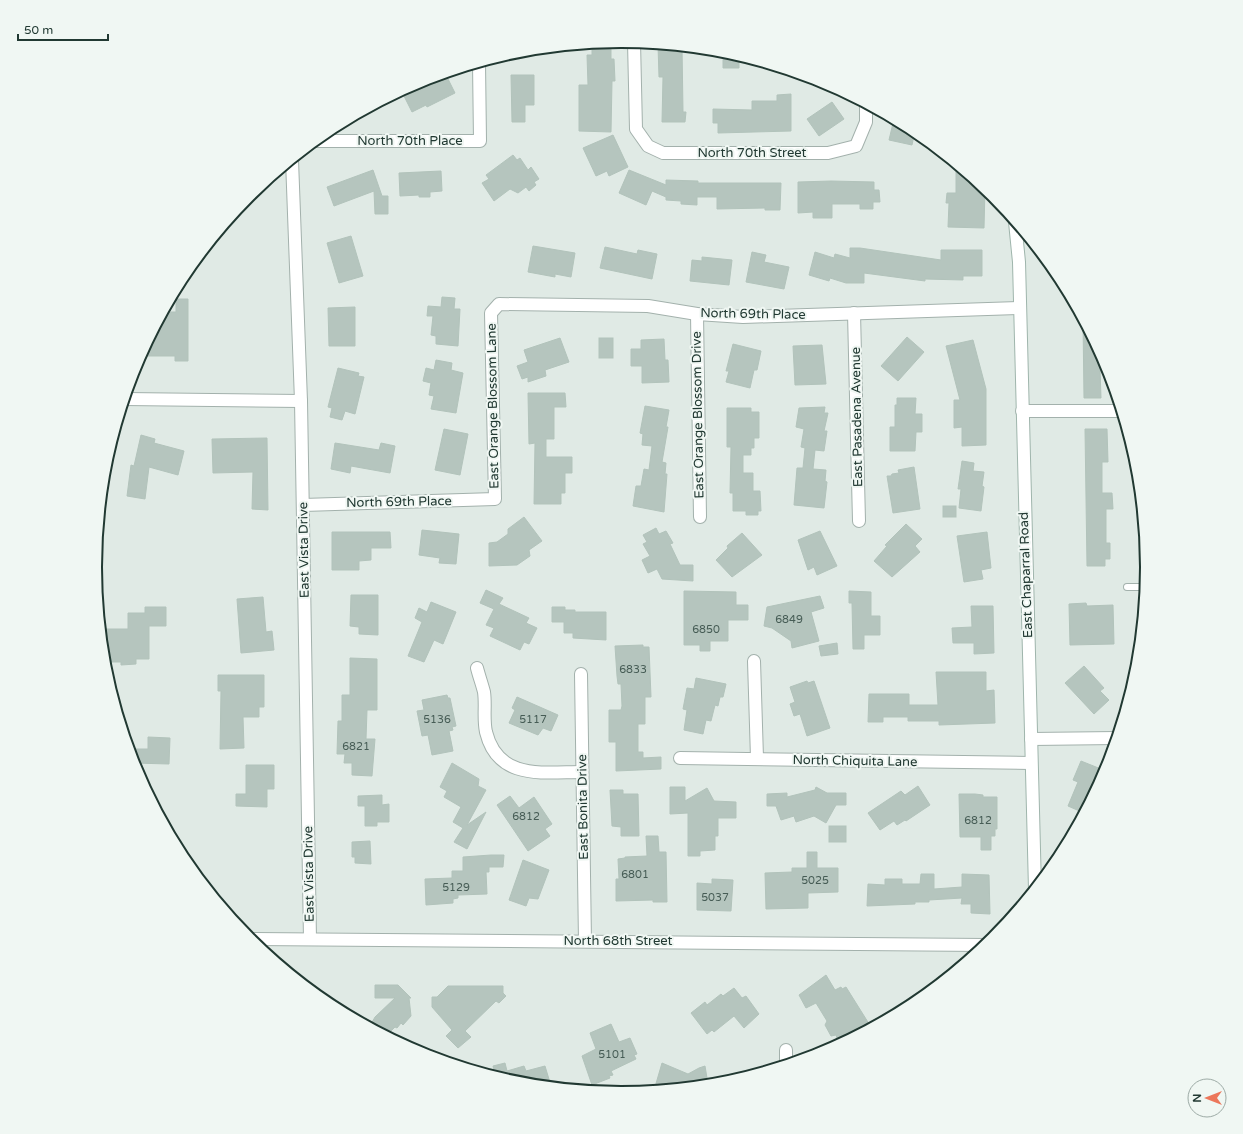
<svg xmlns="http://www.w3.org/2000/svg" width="1243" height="1134" font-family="'Varela Round',sans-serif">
<rect width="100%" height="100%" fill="#e0eae5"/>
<!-- building -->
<g fill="#b5c5be" stroke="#b2c3bb">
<path d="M592 45H611V59H614L615 81H612L611 132 579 131V85H588L587 55H592Z"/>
<path d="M658 45 682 47 683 112H686L685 122H662L663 77H659Z"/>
<path d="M730 53 739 56V68H723V55H730Z"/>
<path d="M445 73 455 93 427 107 426 105 412 112 403 94 420 86 418 82 420 81Z"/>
<path d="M511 75H534V105H525V122H512Z"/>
<path d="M791 94V131L718 133V123H713V109L752 110V101H777V95Z"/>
<path d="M832 102 844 119 819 136 807 119Z"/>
<path d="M894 119 915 131 912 145 889 140Z"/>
<path d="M613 135 628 167 609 176 607 171 596 176 583 148Z"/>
<path d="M513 155 517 160 520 158 528 170 531 167 539 179 534 182 536 185 529 191 526 187 518 193 510 189 494 201 482 183 489 179 486 175Z"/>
<path d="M956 164 985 188 984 228 948 227 949 203H946L947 193H956Z"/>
<path d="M373 170 382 196H388V214H375L374 191 334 206 327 187Z"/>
<path d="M629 170 666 185V180L698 181V183H781L780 210H765V208L717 209V197H697V205L681 204V201L666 200V197L652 191 646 205 619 193Z"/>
<path d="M441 171 442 191 430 192V197H419V195L400 196 399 173Z"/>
<path d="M831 181 874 182V190H879L880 202H873V209H860V204H832V218H813V212L798 213V182Z"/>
<path d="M351 236 363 276 339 283 327 243Z"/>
<path d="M533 246 575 253 571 277 555 274V277L528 272Z"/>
<path d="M605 247 637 254 638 250 657 254 652 279 600 268Z"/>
<path d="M850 248H860L941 260V250H982V276H963V280L925 279V281L864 273V283H846L830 278 829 281 809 275 815 252 834 258 835 254 850 258Z"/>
<path d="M752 252 766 255 764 262 789 267 784 289 746 282Z"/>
<path d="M702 257 732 260 729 285 690 281 692 260 702 261Z"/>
<path d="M442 297 455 298 454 309H460L458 346 436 344V336L431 335 433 316H427L428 306 441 307Z"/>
<path d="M176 299H188V361H175V356H141L164 312H176Z"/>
<path d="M355 307V346H329L328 308Z"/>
<path d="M1083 320 1108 368 1100 369 1101 398H1084Z"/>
<path d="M907 337 924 352 898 381 881 366Z"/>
<path d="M560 338 569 362 545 370 546 376 528 382V377L522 379 517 366 528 362 524 350Z"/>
<rect x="599" y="338" width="14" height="20"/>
<path d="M664 339 665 360H668L669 382 642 383V366H631V349H641V340Z"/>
<path d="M973 340 986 389V445L962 446V427L954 428V400H960L946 346Z"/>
<path d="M733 344 761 351 757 370H754L750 388 726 382 729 371H726Z"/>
<path d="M822 345 826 384 795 385 793 346Z"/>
<path d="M436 360 452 363 451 370 463 373 456 413 431 409 434 396 429 395 431 383 423 381 426 368 434 370Z"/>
<path d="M338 368 359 373 358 376 364 377 355 414 345 411 342 420 330 417 332 408 328 407Z"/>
<path d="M528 393H565L566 407H554V439H546V457H572V473H565V493H561V504H534L535 443 529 444Z"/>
<path d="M897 398H916L915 414H922V432H916L915 451H890V427H895V405H897Z"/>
<path d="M645 406 669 410 666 427H668L662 462 666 463 665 474H667L664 512 633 506 636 486H641L644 469 649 470 652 446 642 445 643 434 640 433Z"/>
<path d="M825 407 824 413H828L824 431H827L824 451 815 450 813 469 826 470 825 481 827 482 824 508 794 505 797 468H803L805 448 801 447 804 429 796 427 799 408Z"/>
<path d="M727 408H751V412H759V438H754V448H751V455H743V473H753V491H760L761 511H758V515H746V511H733V493H730L731 447H727Z"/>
<path d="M444 429 468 434 460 475 435 470Z"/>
<path d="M1085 429H1107L1108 462H1102V493H1112L1113 509H1106V543H1110V559H1105V566H1087Z"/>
<path d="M141 435 155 439 154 443 184 451 178 475 149 467 145 499 127 496 131 465 134 466Z"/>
<path d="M267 438 268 510 252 509 253 472 213 473 212 439Z"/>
<path d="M335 443 379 450 381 443 395 446 390 473 351 466 350 473 331 469Z"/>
<path d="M962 461 974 463 973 471 984 472 982 486 984 487 981 511 959 508 961 489H958Z"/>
<path d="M914 467 920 509 893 513 887 476H891L892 474 899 473 898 470Z"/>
<rect x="943" y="506" width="13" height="11"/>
<path d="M524 517 542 541 529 550 530 556 517 565 489 566V543L497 542 508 534V529Z"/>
<path d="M906 524 922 539 915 546 920 552 892 577 874 561 887 546 885 545Z"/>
<path d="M656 528 659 534 666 531 673 543 670 544 680 565H693V581L662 579 657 569 648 573 642 560 650 556 643 544 647 542 643 535Z"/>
<path d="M422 530 459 534 456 564 439 563 440 558 419 555Z"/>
<path d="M820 531 837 566 817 575 814 567 808 570 798 540Z"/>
<path d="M332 532H390L391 548H371V560L359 561V570H332Z"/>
<path d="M987 532 991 568 981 570 983 579 964 582 957 536Z"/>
<path d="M742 533 762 555 732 577 716 560 728 548 727 546Z"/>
<path d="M486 590 503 598 499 604 529 618 526 623 537 628 529 644 524 642 520 650 490 636 494 628 486 625 494 609 480 603Z"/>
<path d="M684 591 736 592V605H748V620H728V641H710V651H700V645H684Z"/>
<path d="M849 591 871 592V616H880V635H864V649H853L852 603H849Z"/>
<path d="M351 595H378V635L359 634V627L350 626Z"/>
<path d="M820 596 824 608 811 612 819 641 792 648 791 641 772 628 764 626 767 607Z"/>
<path d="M263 597 266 632 272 631 274 650 241 653 237 599Z"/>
<path d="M431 602 456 612 443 644 434 640 424 662 408 656 422 622 415 618 419 608 427 612Z"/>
<path d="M1086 603 1087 606 1113 605 1114 644 1070 645 1069 604Z"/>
<path d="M971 606H993L994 653 974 654V643H953L952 628 972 627Z"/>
<path d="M145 607H166V626H149V659H136V664L121 665V662H105L102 629H128V613H145Z"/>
<path d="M552 607H565V610H575V612H606V640L573 638V633H564V622H552Z"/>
<path d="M837 643 838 654 821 656 819 646Z"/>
<path d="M643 645V647H649L651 697H645V724H638V752H643V758L661 757V769L616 771V742H609V710H621L622 706 621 684H618L617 676 615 646Z"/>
<path d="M350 658 377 659V710H367L366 739H375L372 776 352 775V763H344L345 754H337L338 721H342V695H350Z"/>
<path d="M1084 666 1104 688 1100 691 1109 700 1094 714 1065 683Z"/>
<path d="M936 672H986V691L994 690 995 723 939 725V721H908V717H883V722H868L869 694H909V705H938Z"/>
<path d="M218 675H264V707H259V717H243L244 748 220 749 221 691H218Z"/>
<path d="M696 678 726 684 723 697H720L718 706 715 705 711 721 706 720 703 734 684 730 687 710 683 709 687 688 694 689Z"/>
<path d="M807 681 808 683 814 681 830 728 807 736 800 714 794 716 790 704 795 702 790 687Z"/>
<path d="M447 695 448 698H450L456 726 452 727 453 730 449 731 453 751 432 755 428 735 422 736 417 711 424 710 422 700Z"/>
<path d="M517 697 558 715 551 731 543 728 538 735 509 723 515 710 512 708Z"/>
<path d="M148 737 170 738 169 764 134 763 130 749H148Z"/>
<path d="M1081 761 1106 771 1084 813 1068 806 1078 782 1073 780Z"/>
<path d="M452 763 479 779 478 786 486 790 467 825 486 812 467 849 454 842 463 828 453 822 461 807 444 797 447 791 440 787Z"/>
<path d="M246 765H274V789H267V807L236 806V794H246Z"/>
<path d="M918 786 930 805 906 821 905 820 897 825 894 821 880 830 868 813 901 791 905 795Z"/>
<path d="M670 787H685V801L707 788 714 801 736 802V818H718V836H715V850L700 851V856H688V813L670 814Z"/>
<path d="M816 787 827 793H846V805H836L826 823 814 816 796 822 794 816 781 820 776 806H767V794L787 793V797L815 790Z"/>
<path d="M610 790H623V794H638L639 836H621V827L612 826Z"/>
<path d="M959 794H975L983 795V797H997V829H995V836H991V850H981V837H960Z"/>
<path d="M382 795V805L389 804V822H377V826H365V806H358V796Z"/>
<path d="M510 796 519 808 534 797 552 824 545 829 550 836 528 851 497 805Z"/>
<rect x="829" y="826" width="17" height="16"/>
<path d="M646 836H658L659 852H666L667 902H653V900L616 901V879H619L618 859 625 858V857L647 856Z"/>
<path d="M370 841 371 864 355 863V857H352V842Z"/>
<path d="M807 852H817V868H838V892L808 893V908L766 909 765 873 792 872V868H807Z"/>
<path d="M491 855H504L503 867H489V872H486L487 894 458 895V898L453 899V903L426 905 425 879 452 878V871H463V857Z"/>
<path d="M523 860 549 870 538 899 529 898 526 906 509 900Z"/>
<path d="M921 874H934V889L962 887V874L989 875 990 914 971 913V904H961L962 898 929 900V902H915V904L867 906 868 884 885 885V879H902V884H920Z"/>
<path d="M712 879 733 880 731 911 697 910V883L712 884Z"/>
<path d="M826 975 835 990 841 987 842 989 846 987 871 1027 845 1041 840 1036 837 1038 836 1035 831 1036 825 1025 827 1021 816 1003 806 1008 799 995Z"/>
<path d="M375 985H398L411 998H409L411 1016 403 1025 401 1023 397 1028 395 1027 387 1035 370 1026 375 1017 395 998H375Z"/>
<path d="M448 986H503V993L506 996 499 1003 496 1001 465 1031 471 1037 458 1048 446 1036 452 1030 432 1007V997H437Z"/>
<path d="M734 988 742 998 746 996 759 1014 744 1028 734 1016 714 1032 712 1030 707 1034 691 1013 705 1002 707 1005 721 994 723 996Z"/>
<path d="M611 1024 619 1042 630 1038 637 1054 634 1055 636 1059 611 1071 613 1075 609 1076 610 1078 592 1085 582 1056 596 1049 590 1033Z"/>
<path d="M505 1063 507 1071 524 1066 526 1071 545 1066 551 1086 519 1083 492 1075 495 1074 493 1066Z"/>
<path d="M662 1063 688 1074 699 1068 705 1066 708 1084 660 1089 655 1087Z"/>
</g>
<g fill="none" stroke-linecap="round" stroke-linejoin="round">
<defs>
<path id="service" d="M1127 587H1146"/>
<g id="minor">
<path d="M634 42 636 129 648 146 663 153H828L856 146 866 122V104"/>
<path d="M316 141H480L479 63"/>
<path d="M292 160 301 401 310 939"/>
<path d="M854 313 859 521"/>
<path d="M697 314 700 517"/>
<path d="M125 399 301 401"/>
<path d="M1022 411H1121"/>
<path d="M303 505 495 499 491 313 499 304 648 306 697 314 743 317 1019 308"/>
<path d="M754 661 757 758"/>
<path d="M477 668C479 676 482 684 484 692 486 705 483 718 486 732 498 781 544 772 582 772"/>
<path d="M581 674 585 941"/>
<path d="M1031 739 1117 738"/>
<path d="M680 758 1031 763"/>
<path d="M786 1050V1064"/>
</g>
<path id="tertiary" d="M250 939 986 945"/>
<path id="secondary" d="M1015 222 1019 262 1035 889"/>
</defs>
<!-- service casing -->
<use href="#service" stroke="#a3b1ac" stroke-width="8"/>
<!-- minor casing -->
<use href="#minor" stroke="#a3b1ac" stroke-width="14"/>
<!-- tertiary casing -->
<use href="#tertiary" stroke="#a3b1ac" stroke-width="14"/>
<!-- secondary casing -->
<use href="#secondary" stroke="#9fb5ac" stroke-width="14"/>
<!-- service -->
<use href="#service" stroke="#fff" stroke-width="6"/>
<!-- minor -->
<use href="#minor" stroke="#fff" stroke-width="12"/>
<!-- tertiary -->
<use href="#tertiary" stroke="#fff" stroke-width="12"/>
<!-- secondary -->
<use href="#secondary" stroke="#fff" stroke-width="12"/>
</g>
<g text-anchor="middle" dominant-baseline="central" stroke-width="4" stroke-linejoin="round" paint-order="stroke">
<!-- number labels -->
<g font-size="11" fill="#465c55">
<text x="789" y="619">6849</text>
<text x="706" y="629">6850</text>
<text x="633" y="669">6833</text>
<text x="437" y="719">5136</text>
<text x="533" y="719">5117</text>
<text x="356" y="746">6821</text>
<text x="526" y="816">6812</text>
<text x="978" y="820">6812</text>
<text x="635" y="874">6801</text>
<text x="815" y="880">5025</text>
<text x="456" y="887">5129</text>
<text x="715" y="897">5037</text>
<text x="612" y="1054">5101</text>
</g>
<!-- street labels -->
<g font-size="13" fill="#213932" stroke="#f0f7f3">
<text x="410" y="141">North 70th Place</text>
<text x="752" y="153">North 70th Street</text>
<text transform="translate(753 314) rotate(1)">North 69th Place</text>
<text transform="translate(493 406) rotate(-91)">East Orange Blossom Lane</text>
<text transform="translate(698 415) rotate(-91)">East Orange Blossom Drive</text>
<text transform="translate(857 417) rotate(-91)">East Pasadena Avenue</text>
<text transform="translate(399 502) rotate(-1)">North 69th Place</text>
<text transform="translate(304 550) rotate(-91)">East Vista Drive</text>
<text transform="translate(1026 575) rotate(-92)">East Chaparral Road</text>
<text transform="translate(855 761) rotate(1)">North Chiquita Lane</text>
<text transform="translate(583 807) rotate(-91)">East Bonita Drive</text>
<text transform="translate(309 874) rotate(-91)">East Vista Drive</text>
<text x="618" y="941">North 68th Street</text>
</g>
</g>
<!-- crop -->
<path d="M0 0H1243V1134H0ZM102 567a519 519 0 1 1 1038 0a519 519 0 1 1-1038 0Z" fill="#f0f7f3" fill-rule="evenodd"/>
<path fill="none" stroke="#213932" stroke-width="2" d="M102 567a519 519 0 1 1 1038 0a519 519 0 1 1-1038 0Z"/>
<!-- north arrow -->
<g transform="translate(1207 1098) rotate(270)"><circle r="19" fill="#f0f7f3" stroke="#9daba6"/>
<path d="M0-3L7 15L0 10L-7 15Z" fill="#ec775b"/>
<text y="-6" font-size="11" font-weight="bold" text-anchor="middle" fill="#213932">N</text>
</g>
<!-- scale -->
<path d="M18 34v6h90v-6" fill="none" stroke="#213932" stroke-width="2"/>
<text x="24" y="34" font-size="12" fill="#213932" stroke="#f0f7f3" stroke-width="3" paint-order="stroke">50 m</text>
</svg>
